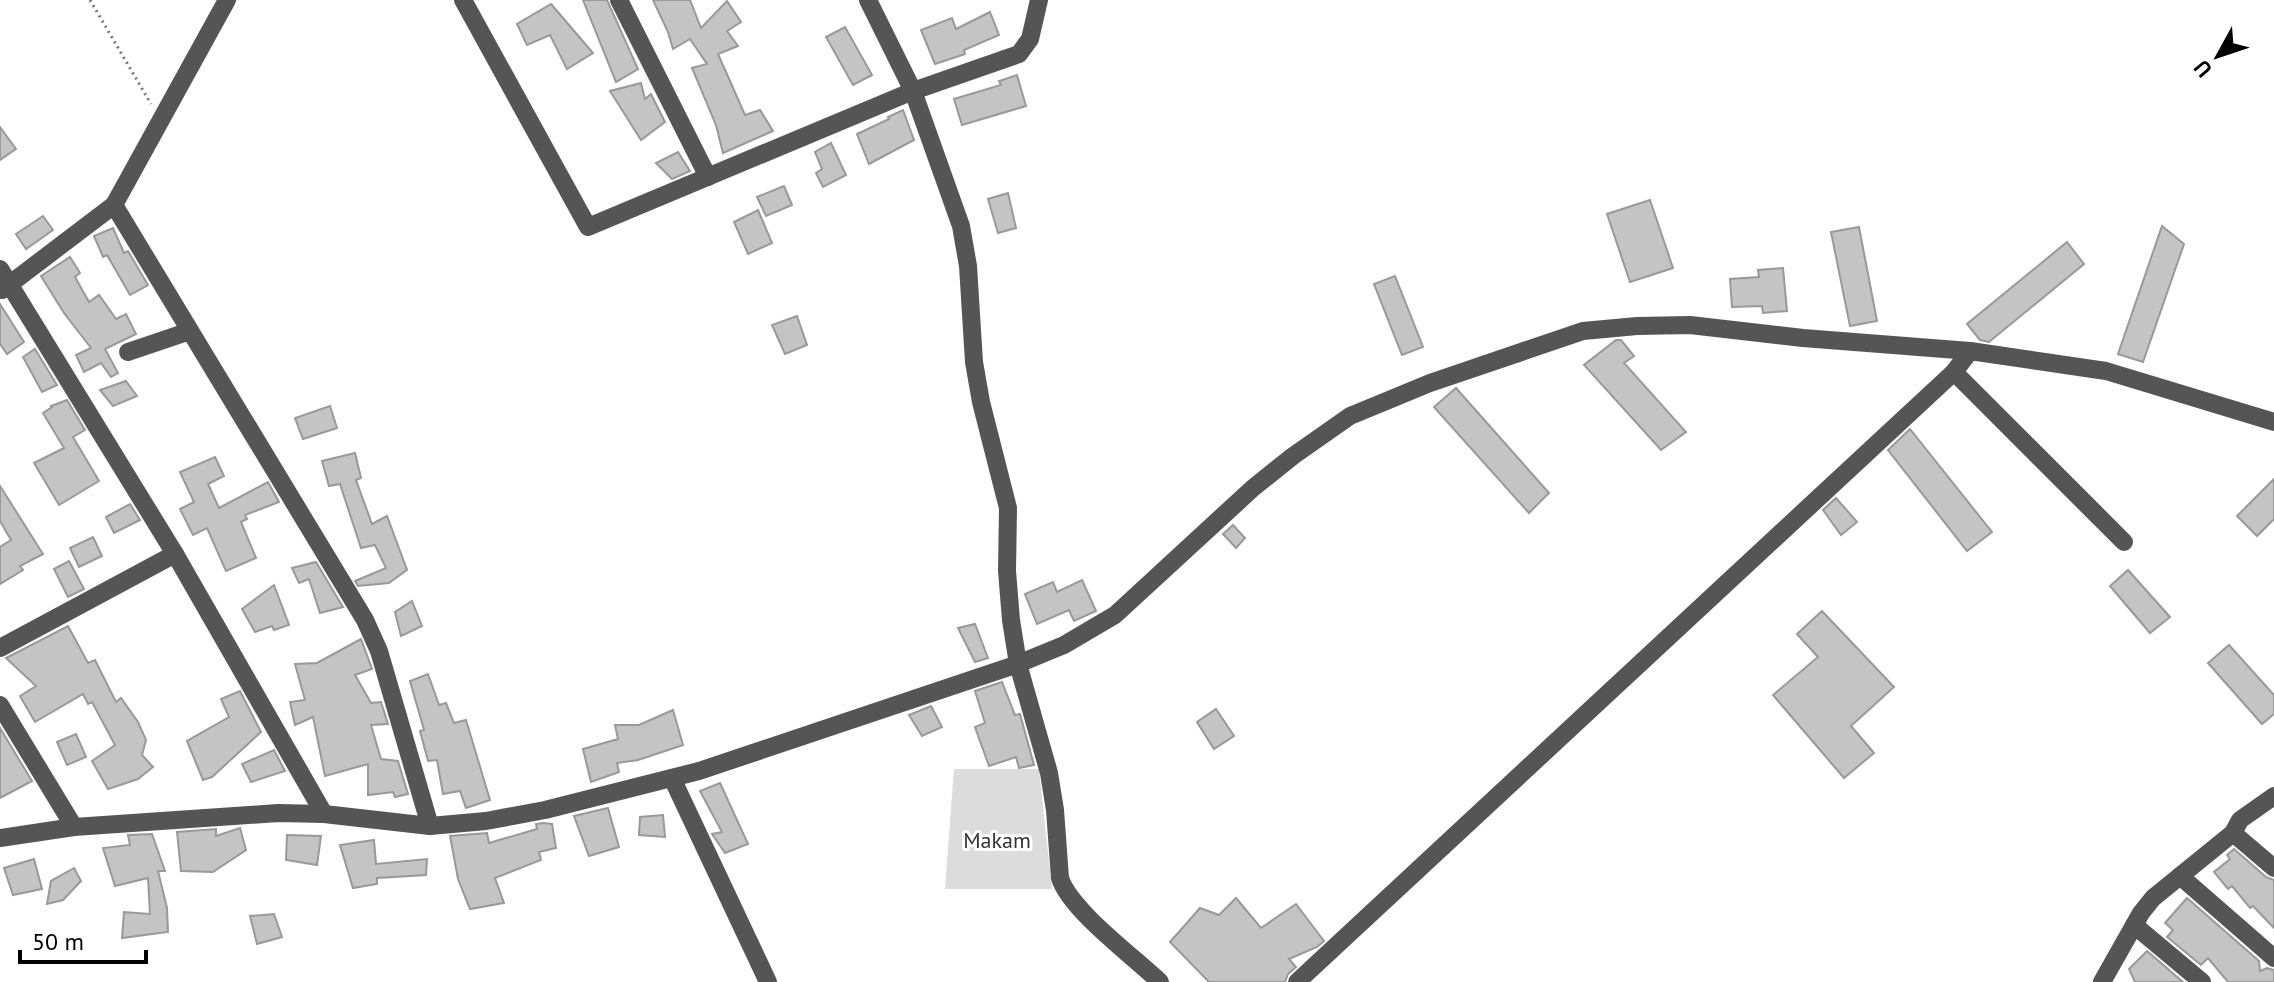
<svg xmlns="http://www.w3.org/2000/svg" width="2274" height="982" font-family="'PT Sans',sans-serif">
<rect width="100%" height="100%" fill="#fff"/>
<!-- green -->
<path fill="#dcdcdc" d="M954 769H1039L1052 889H945Z"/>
<!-- building -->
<g fill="#c4c4c4" stroke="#999" stroke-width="2">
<path d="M583 0H607L638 69 616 82Z"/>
<path d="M653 0H690L701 28 727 1 741 22 727 31 738 46 718 54 745 115 760 110 773 131 723 153 716 125 692 68 707 64 690 39 673 49 668 32Z"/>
<path d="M551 4 593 53 567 69 550 35 527 45 517 24Z"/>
<path d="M990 12 999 35 964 50 965 54 935 64 921 30 952 18 956 29Z"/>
<path d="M845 27 872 75 853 85 826 37Z"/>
<path d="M1017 75 1026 106 962 125 954 99 1001 85 999 81Z"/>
<path d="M641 83 645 99 651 94 665 122 641 140 610 91Z"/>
<path d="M903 110 914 140 869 164 857 134 889 119 888 117Z"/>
<path d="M0 127 16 149 0 160Z"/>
<path d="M831 143 846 175 823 187 816 173 822 169 815 152Z"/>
<path d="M678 152 690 171 672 179 656 163Z"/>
<path d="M784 186 792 205 766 216 757 197Z"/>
<path d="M1008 193 1016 228 998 233 988 199Z"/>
<path d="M1650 200 1673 268 1630 282 1607 214Z"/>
<path d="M758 210 772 243 748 254 734 222Z"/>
<path d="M43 216 53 230 26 249 16 234Z"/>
<path d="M2162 226 2184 244 2143 362 2118 354Z"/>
<path d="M1859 227 1877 321 1850 326 1831 232Z"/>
<path d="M113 228 124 253 128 251 148 285 130 295 107 255 103 257 94 236Z"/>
<path d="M2067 242 2084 264 1989 342 1980 340 1967 324Z"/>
<path d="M70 257 80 273 75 277 89 302 99 295 116 319 126 314 136 334 105 349 118 373 111 377 101 363 84 372 76 355 91 348 64 313 41 276Z"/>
<path d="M1783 268 1787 311 1763 313 1762 306 1732 307 1730 279 1759 277 1758 270Z"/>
<path d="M1395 276 1423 347 1402 355 1374 284Z"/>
<path d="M0 304 24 342 7 354 0 344Z"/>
<path d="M797 316 807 345 785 354 772 325Z"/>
<path d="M1616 340H1621L1634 356 1624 363 1686 432 1661 450 1584 365Z"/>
<path d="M35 349 57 385 42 392 23 357Z"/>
<path d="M126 381 137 396 113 406 100 390Z"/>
<path d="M1456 388 1549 493 1529 513 1434 407Z"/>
<path d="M67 400 85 430 73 437 99 481 59 505 34 463 64 448 43 413 52 407 51 406Z"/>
<path d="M330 406 337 428 303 439 295 418Z"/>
<path d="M1910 429 1992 532 1967 551 1888 450Z"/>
<path d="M355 453 361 478 356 480 372 524 387 516 407 570 389 583 358 586 355 581 386 568 375 545 361 548 340 484 329 486 322 461Z"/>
<path d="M215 457 224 476 208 484 219 508 268 482 279 502 245 515 247 519 241 522 256 558 226 571 207 528 193 535 180 509 194 502 180 472Z"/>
<path d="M2274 479V519L2257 536 2237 516Z"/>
<path d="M0 486 43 554 20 566 23 570 0 584V547L11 540 0 521Z"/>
<path d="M1836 498 1857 522 1841 535 1823 510Z"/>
<path d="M130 504 140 520 114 533 106 517Z"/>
<path d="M1233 525 1245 538 1236 548 1223 534Z"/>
<path d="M93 537 102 556 79 567 70 548Z"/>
<path d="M69 561 84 589 68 597 54 569Z"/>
<path d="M316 562 343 607 320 613 309 579 299 583 292 568Z"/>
<path d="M2128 570 2170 617 2150 633 2110 586Z"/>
<path d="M1082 580 1096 611 1074 621 1069 610 1037 624 1025 594 1053 582 1057 592Z"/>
<path d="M274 585 289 625 274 630 272 626 255 632 242 609Z"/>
<path d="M412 601 422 626 401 636 395 612Z"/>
<path d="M1822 611 1894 687 1851 726 1874 753 1844 778 1773 695 1818 657 1797 634Z"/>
<path d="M975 624 988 658 975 662 958 628Z"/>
<path d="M68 626 88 663 95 660 116 702 121 698 138 722 146 740 142 755 153 767 138 779 108 789 92 761 115 745 92 702 88 704 83 694 35 722 20 696 36 686 6 658Z"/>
<path d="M361 639 372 669 355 675 371 703 381 702 388 724 371 725 381 759 398 761 408 794 395 797 393 792 368 795V764L325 776 313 717 295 725 290 702 305 700 295 664 317 663Z"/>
<path d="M2229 645 2274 695V714L2262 724 2208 663Z"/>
<path d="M428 674 439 705 446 703 454 723 466 720 490 800 466 808 460 791 443 794 437 760 428 761 420 731 424 730 410 681Z"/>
<path d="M1002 682 1015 715 1020 714 1034 765 1019 768 1016 757 989 766 975 727 985 723 975 691Z"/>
<path d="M240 691 261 732 212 777 203 780 187 741 229 717 221 699Z"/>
<path d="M931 706 942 727 922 736 909 715Z"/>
<path d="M1216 709 1234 736 1214 749 1197 722Z"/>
<path d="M673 710 683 745 638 760 617 763 619 772 591 782 583 749 618 739 615 725H639Z"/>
<path d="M0 728 32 781 0 798Z"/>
<path d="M76 734 86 757 67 765 57 742Z"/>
<path d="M274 750 285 771 251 782 242 764Z"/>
<path d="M720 783 748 844 725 853 712 834 722 832 700 791Z"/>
<path d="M608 808 619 847 589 856 574 816Z"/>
<path d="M663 815 665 837 639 835 640 817Z"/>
<path d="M543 823 552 824 556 848 539 852 541 860 495 878 504 903 470 909 458 879 450 836 487 833 489 843 537 829 536 824Z"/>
<path d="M240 828 246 850 213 872 181 871 177 832 216 829V836Z"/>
<path d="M152 834 165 871H158L167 908 168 932 122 938 124 912 150 914 148 878 115 886 103 848 130 845 128 835Z"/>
<path d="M287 835 321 836 317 865 286 860Z"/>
<path d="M374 840 376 864 427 859 426 875 377 878V884L353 888 340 845Z"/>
<path d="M2234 849 2266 877 2274 880V928L2253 906 2250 908 2232 886 2228 889 2214 872 2230 859 2227 855Z"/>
<path d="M34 859 42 889 13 895 4 868Z"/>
<path d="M74 868 81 881 63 900 47 904 51 881Z"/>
<path d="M1236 898 1261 928 1296 904 1324 941 1317 947 1289 959 1296 967 1288 974 1285 982H1209L1170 942 1200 908 1219 915Z"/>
<path d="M2187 898 2259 961 2260 971 2267 968 2274 970V982H2228L2208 958 2201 965 2167 937 2173 930 2165 923Z"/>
<path d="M274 914 282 937 257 944 250 916Z"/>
<path d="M2147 951 2183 982H2135L2129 969Z"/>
</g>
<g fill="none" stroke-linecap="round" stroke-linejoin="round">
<!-- path -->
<path stroke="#777" stroke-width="3" stroke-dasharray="2 4" stroke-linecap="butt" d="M90 0 151 104"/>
<!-- minor -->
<g stroke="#555" stroke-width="18">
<path d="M227 0 114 205 365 620 379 651 430 826"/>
<path d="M463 0 588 227 913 91 1019 54 1030 39 1039 0"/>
<path d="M619 0 708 177"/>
<path d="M868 0 913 91 961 226 968 266 974 362 981 402 1008 508 1007 571 1011 620 1018 664 1049 773 1055 810 1060 878C1070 910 1134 957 1160 982"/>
<path d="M0 269 175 554 324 814"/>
<path d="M2 290 114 205"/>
<path d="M128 352 190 331"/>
<path d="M1954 372 2124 542"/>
<path d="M0 648 175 554"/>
<path d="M0 705 74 827"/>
<path d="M672 778 768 982"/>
<path d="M2233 833 2274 868"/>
<path d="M0 838 74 827 278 813 324 814 430 826 486 821 545 810 699 771 1018 664 1064 645 1115 615 1253 488 1293 456 1350 416 1430 383 1583 331 1637 326 1690 325 1803 338 1970 351 2106 371 2274 422"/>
<path d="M2180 876 2274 958"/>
<path d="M2134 925 2202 982"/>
<path d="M1297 982 1954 372 1970 351"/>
<path d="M2102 982 2141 913 2153 898 2233 833 2240 820 2274 796"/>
</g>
</g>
<g text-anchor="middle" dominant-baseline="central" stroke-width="6" stroke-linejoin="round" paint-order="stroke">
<!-- park labels -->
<g font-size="22" fill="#333" stroke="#fff">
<text x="997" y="840">Makam</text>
</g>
</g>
<!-- north arrow -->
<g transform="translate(2218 56) rotate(230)" stroke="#ffffff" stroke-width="6" paint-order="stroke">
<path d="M0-6L14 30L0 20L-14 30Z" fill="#000000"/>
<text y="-12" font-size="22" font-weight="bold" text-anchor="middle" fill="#000000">U</text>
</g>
<!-- scale -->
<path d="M20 950v12h126v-12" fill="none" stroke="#000000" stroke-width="4"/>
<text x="32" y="950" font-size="24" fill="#000000" stroke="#ffffff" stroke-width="6" paint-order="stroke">50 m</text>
</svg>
